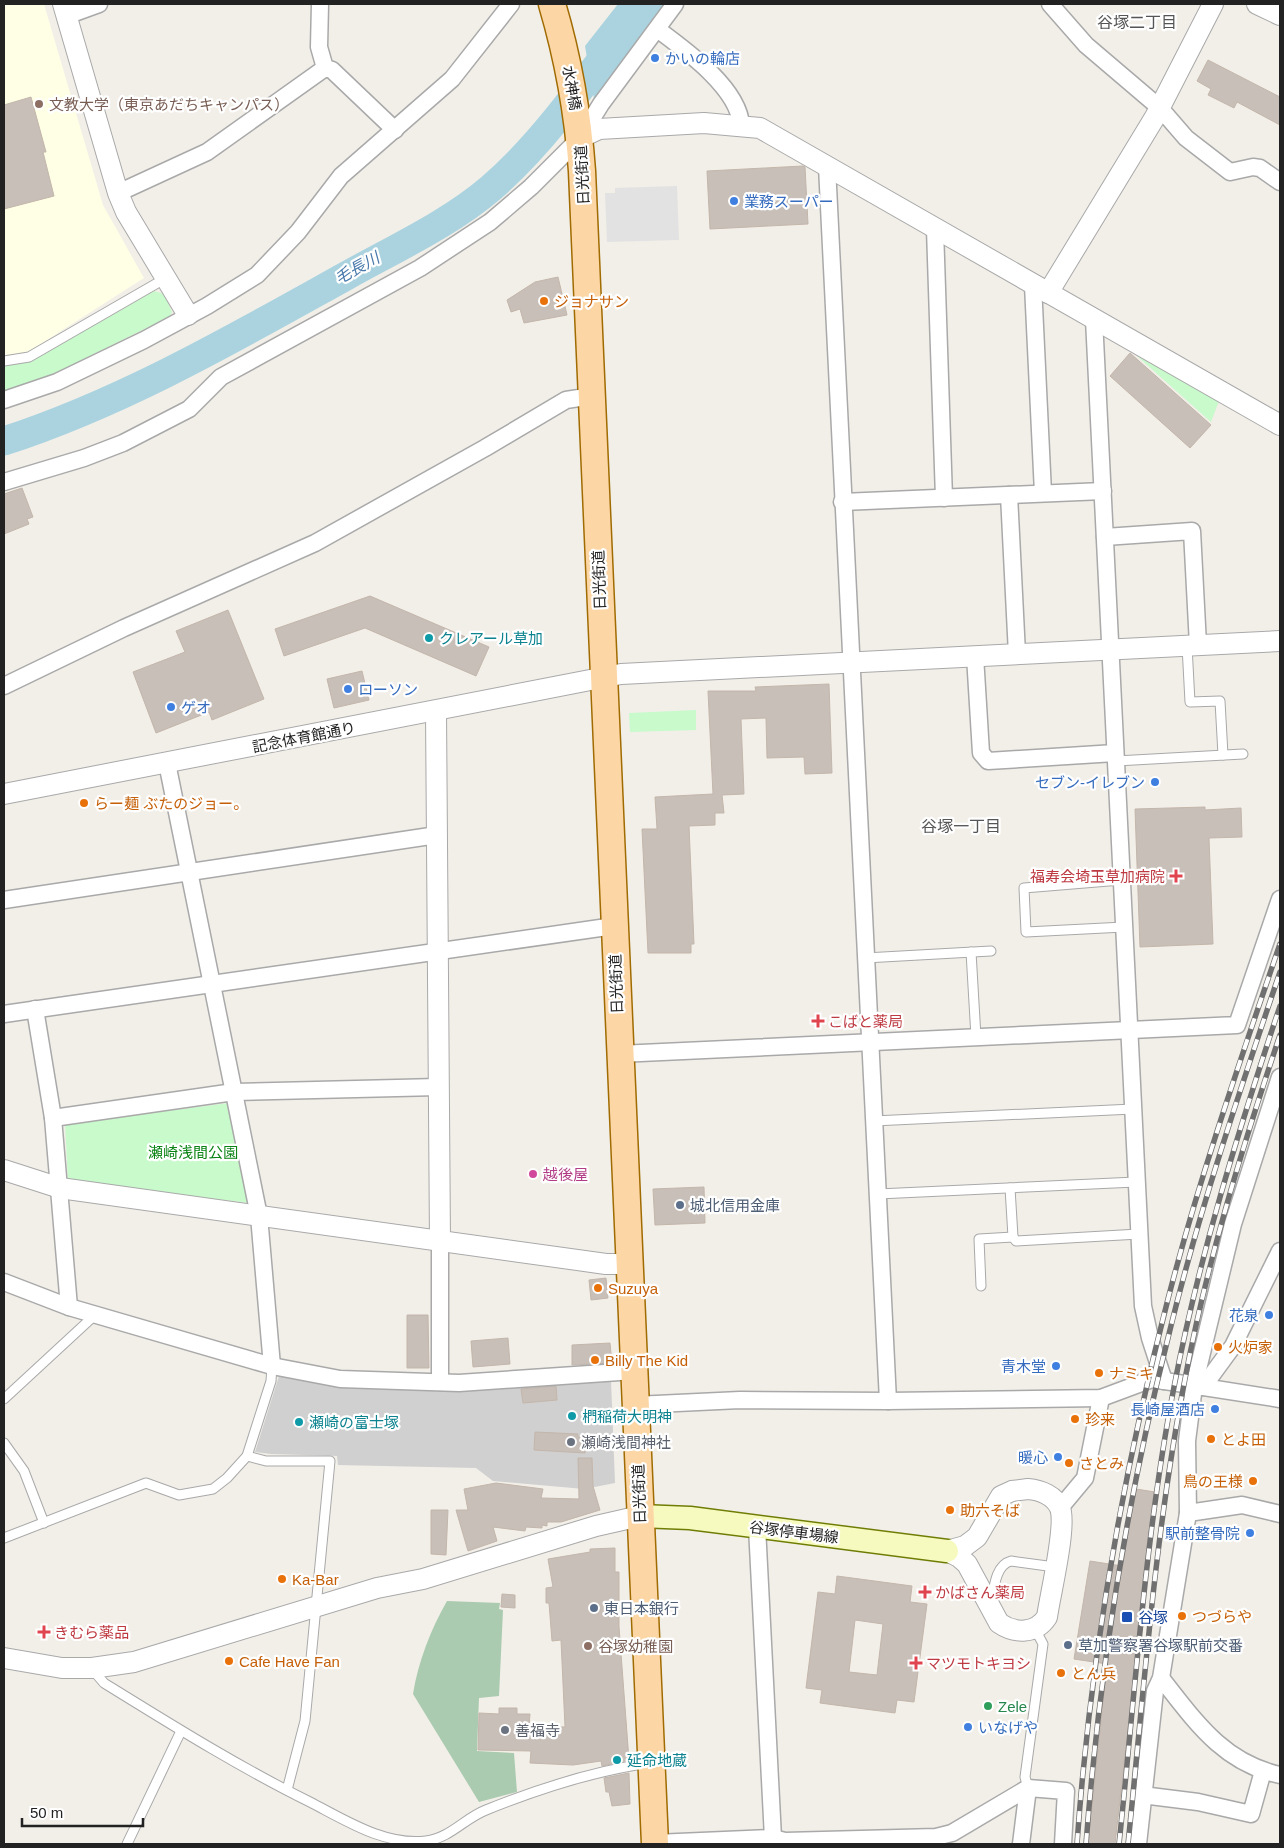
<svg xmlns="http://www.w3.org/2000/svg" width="1284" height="1848" font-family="Helvetica,'Noto Sans JP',sans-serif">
<rect width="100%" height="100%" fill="#f2efe9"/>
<!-- education -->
<path fill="#ffffe5" d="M4 4H44L103 205 144 278 25 354 4 356Z"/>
<!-- religious -->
<path fill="#d0d0d0" d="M279 1376 359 1389 611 1381 615 1483 584 1489 493 1481 476 1468 338 1465 337 1456 271 1454 255 1452Z"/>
<!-- cemetery -->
<path fill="#aacbaf" d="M447 1601 500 1603 499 1609 503 1610 499 1696 479 1698 477 1751 514 1753 517 1792 479 1802 413 1694C418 1662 431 1629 447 1601Z"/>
<!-- park -->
<g fill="#c8facc">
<path d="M154 291 164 294 172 312 169 317 51 375 4 392V366L29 362Z"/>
<path d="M1138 354 1219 401 1211 422 1137 356Z"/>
<path d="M696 710V730L630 732 629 713Z"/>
<path d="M229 1103 249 1203 68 1181 65 1124Z"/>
</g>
<!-- parking -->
<path fill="#e2e2e2" d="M677 186 679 240 607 242 605 193H615V188Z"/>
<!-- water -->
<path fill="#aad3df" d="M618 4H669L595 105 585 46Z"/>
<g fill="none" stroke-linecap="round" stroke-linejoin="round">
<!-- river -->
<path stroke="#aad3df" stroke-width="29" d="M4 441C124 402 236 337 346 276 394 249 449 224 491 188 551 136 595 67 642 4"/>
</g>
<!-- building -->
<g fill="#c7bfb8" stroke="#c4b6ab" fill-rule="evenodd">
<path d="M1208 60 1280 97V125L1237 102 1234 108 1208 95 1211 89 1197 81Z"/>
<path d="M31 97 46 152H43L54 196 4 209V105Z"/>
<path d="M803 166 805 167 808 224 710 229 707 171Z"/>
<path d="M558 277 567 315 524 323 520 309 511 312 507 300 535 282Z"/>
<path d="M1130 353 1211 425 1190 448 1110 376Z"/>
<path d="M22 488 33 517 27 519 29 524 4 534V494Z"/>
<path d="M370 596 489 647 476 676 365 628 284 656 275 629Z"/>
<path d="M228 610 264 699 212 720 209 712 156 733 133 672 185 652 176 631Z"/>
<path d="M362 671 369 700 334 708 327 679Z"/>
<path d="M829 684 832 773 805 774 804 757 767 758 766 718 741 719 744 794 722 795 724 813H715V825L689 826 694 944H691V953H648L642 829H657L655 797 713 794 708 691H756L755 687Z"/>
<path d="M1205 807V810L1241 808 1242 837 1209 838 1213 944 1140 947 1135 809Z"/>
<path d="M704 1187 705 1223 655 1225 653 1189Z"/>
<path d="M606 1278 608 1298 591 1300 589 1280Z"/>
<path d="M407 1315H428L429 1368H407Z"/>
<path d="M508 1338 510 1364 473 1367 471 1341Z"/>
<path d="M610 1343 612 1363 572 1365V1345Z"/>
<path d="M556 1386 557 1400 523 1403 521 1389Z"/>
<path d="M535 1432 578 1434V1437H586L585 1453 534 1450Z"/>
<path d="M578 1458H592L593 1486 600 1510 561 1522H547V1526L542 1525V1528L526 1527 525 1531 493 1527 497 1541 468 1551 456 1510H468L464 1489 496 1483 543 1489 541 1498 579 1499Z"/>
<path d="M1136 1489 1155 1492 1115 1844H1088L1107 1664 1074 1659 1090 1561 1122 1566Z"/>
<path d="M431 1510H448L446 1555 431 1554Z"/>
<path d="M615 1548V1572H619V1627L629 1760 602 1766 601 1761 573 1765 530 1763 531 1751 478 1750 479 1713 499 1714V1708H517V1714H530L529 1726 565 1727 561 1640 552 1641 549 1603H546V1588L553 1587 548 1559 590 1552V1549Z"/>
<path d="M837 1576 912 1586 910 1602 927 1604 914 1702 897 1700 895 1713 820 1703 822 1690 806 1688 818 1592 835 1594ZM855 1620 883 1624 877 1675 849 1672Z"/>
<path d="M502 1594 515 1595V1608L501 1607Z"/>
<path d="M629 1773 630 1804 612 1806 609 1792H606L604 1778Z"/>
</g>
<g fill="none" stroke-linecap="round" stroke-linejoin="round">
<defs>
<g id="service">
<path d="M4 361 29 357 166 278"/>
<path d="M1187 646 1190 702 1220 701 1223 755"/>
<path d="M1116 761 1243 754"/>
<path d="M1121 880 1024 888 1026 932 1124 927"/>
<path d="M971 952 976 1037"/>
<path d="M865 958 991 951"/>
<path d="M873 1121 1133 1109"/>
<path d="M1010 1188 1013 1237"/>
<path d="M878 1194 1136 1182"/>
<path d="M981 1286 979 1239 1013 1237 1016 1241 1139 1234"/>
<path d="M4 1399 96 1314"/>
<path d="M4 1443 24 1471 44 1523"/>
<path d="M247 1456 266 1461H330L305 1721 287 1790"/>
<path d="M4 1538 146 1483 179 1495 213 1489 227 1478 247 1456 271 1381 272 1366"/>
<path d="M991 1604C994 1589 995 1565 1011 1561L1055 1567"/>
<path d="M92 1669 104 1683C172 1725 239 1767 310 1802 345 1820 385 1846 426 1841 450 1838 465 1818 486 1810 538 1789 594 1771 649 1763"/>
<path d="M1028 1788 1025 1777 1043 1644 1035 1629"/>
<path d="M127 1844 181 1731"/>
</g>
<g id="minor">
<path d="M320 4 319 47 325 68 332 70 395 130"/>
<path d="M1050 4 1086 45 1160 108 1186 138 1230 172 1253 167 1260 168 1280 182"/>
<path d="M66 16 99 4"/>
<path d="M657 29C684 49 739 88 741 125"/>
<path d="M827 166 888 1401"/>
<path d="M118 193 207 152 325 68"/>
<path d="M935 229 944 498"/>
<path d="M1033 285 1043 493"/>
<path d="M1094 319 1143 1306 1150 1338 1164 1381"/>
<path d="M4 400 57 382 144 340 207 306 257 275 298 232 341 176 452 79 511 4"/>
<path d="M4 482 84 458 123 443 189 409 221 377 420 268 490 222 531 187 580 138 601 104 675 4"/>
<path d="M1009 495 1017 654"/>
<path d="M842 502 1103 491"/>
<path d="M1105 537 1192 531 1198 645"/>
<path d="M975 656 981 753 988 761 1115 753"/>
<path d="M4 686 124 628 315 543 485 448 566 400 592 396"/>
<path d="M167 763 259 1216 272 1366"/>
<path d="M4 900 437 835"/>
<path d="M35 1009 53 1118 69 1307"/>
<path d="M4 1014 614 926"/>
<path d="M619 1054 1237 1025 1280 899"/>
<path d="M53 1118 234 1092 438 1087"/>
<path d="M440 1241V1382"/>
<path d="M4 1282 69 1307 272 1366 340 1379 459 1383 634 1371"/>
<path d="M1203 1387 1233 1346 1280 1251"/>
<path d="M635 1405 740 1400 888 1401 1101 1398 1152 1379 1280 1399"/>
<path d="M1060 1508 1085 1478 1101 1398"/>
<path d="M1188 1513 1242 1505 1280 1514"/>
<path d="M757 1527 773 1838"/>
<path d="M1161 1678C1195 1721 1223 1763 1280 1775"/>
<path d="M1142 1795 1198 1802 1251 1814 1263 1771"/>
<path d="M655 1843 773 1838 785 1841 936 1837 952 1833 1028 1788 1066 1791 1063 1844"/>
<path d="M1021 1844 1028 1788"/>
<path d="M1138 1844 1155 1691 1161 1678 1188 1513 1187 1441 1194 1386 1233 1224 1280 1077"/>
</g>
<g id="tertiary">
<path d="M63 4 118 193 126 212 188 315"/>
<path d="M1257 4 1280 15"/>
<path d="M580 138 599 129 704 123 760 128 1280 425"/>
<path d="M1048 293 1155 117 1213 4"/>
<path d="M436 711 440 1241"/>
<path d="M4 794 621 674 1280 641"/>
<path d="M4 1170 60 1188 606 1264H628"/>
<path d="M1028 1489C1041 1490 1055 1496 1060 1508 1067 1526 1050 1595 1047 1617 1036 1634 1015 1634 999 1623L967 1564 959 1557 947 1551 965 1546 977 1537 1001 1496 1012 1491Z"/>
<path d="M4 1658 62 1668H92L134 1662 377 1588 423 1579 596 1526 640 1516"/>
</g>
<path id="secondary" d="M640 1516 690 1518 947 1551"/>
<path id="primary" d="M552 4C568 58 578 114 582 171L655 1844"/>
</defs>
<!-- service casing -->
<use href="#service" stroke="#a9a9a9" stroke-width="11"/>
<!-- minor casing -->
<use href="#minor" stroke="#a9a9a9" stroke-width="19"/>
<!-- tertiary casing -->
<use href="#tertiary" stroke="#a9a9a9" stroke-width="22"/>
<!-- secondary casing -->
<use href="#secondary" stroke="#707d05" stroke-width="25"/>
<!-- primary casing -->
<use href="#primary" stroke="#a06b00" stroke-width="29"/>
<!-- service -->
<use href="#service" stroke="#fff" stroke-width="9"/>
<!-- minor -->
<use href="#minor" stroke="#fff" stroke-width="16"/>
<!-- tertiary -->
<use href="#tertiary" stroke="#fff" stroke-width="20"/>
<!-- secondary -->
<use href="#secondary" stroke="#f7fabf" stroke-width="22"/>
<!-- primary -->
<use href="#primary" stroke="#fcd6a4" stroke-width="26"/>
<defs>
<g id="rail">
<path d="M1077 1844C1090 1660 1122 1477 1168 1299 1199 1179 1240 1061 1280 944"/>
<path d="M1086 1844C1099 1674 1126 1504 1168 1338 1198 1214 1239 1093 1280 972"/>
<path d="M1119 1844C1135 1694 1145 1536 1174 1387 1199 1257 1238 1132 1280 1006"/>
<path d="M1128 1844C1144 1689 1155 1532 1185 1379 1207 1262 1242 1148 1280 1035"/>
</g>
</defs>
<!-- rail casing -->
<use href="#rail" stroke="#707070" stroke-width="5.5"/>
<!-- rail -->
<use href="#rail" stroke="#fff" stroke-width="4" stroke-dasharray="11" stroke-linecap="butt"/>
</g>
<!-- markers -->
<g fill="#3f7fe0" stroke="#fff" stroke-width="2">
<circle cx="655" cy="58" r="5"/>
<circle cx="734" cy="201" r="5"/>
<circle cx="348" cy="689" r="5"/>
<circle cx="171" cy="707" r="5"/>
<circle cx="1155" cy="782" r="5"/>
<circle cx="1269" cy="1315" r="5"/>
<circle cx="1056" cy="1366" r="5"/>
<circle cx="1215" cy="1409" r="5"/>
<circle cx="1058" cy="1457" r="5"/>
<circle cx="1250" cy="1533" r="5"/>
<circle cx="968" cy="1727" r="5"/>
</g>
<g fill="#8d6e63" stroke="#fff" stroke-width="2">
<circle cx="39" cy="104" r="5"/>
<circle cx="588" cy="1646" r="5"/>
</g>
<g fill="#e8710a" stroke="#fff" stroke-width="2">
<circle cx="544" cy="301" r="5"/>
<circle cx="84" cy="803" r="5"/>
<circle cx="598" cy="1288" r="5"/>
<circle cx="1218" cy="1347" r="5"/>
<circle cx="595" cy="1360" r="5"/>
<circle cx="1099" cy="1373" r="5"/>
<circle cx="1075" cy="1419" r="5"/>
<circle cx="1211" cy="1439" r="5"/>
<circle cx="1069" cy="1463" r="5"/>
<circle cx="1253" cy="1481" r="5"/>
<circle cx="950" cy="1510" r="5"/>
<circle cx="282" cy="1579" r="5"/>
<circle cx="1182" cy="1616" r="5"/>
<circle cx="229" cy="1661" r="5"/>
<circle cx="1061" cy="1673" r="5"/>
</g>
<g fill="#0f9aa8" stroke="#fff" stroke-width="2">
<circle cx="429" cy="638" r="5"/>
<circle cx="572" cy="1416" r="5"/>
<circle cx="299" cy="1422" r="5"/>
<circle cx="617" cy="1760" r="5"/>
</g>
<g fill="#e0444e" stroke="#fff" stroke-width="2">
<path d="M1173.5 868.5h5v5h5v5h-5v5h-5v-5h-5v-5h5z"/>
<path d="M815.5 1013.5h5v5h5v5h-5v5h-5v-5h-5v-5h5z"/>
<path d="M922.5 1584.5h5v5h5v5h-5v5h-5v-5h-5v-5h5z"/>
<path d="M41.5 1624.5h5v5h5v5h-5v5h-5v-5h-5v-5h5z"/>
<path d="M913.5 1655.5h5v5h5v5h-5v5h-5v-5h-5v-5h5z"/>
</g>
<circle fill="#d1479c" stroke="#fff" stroke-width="2" cx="533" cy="1174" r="5"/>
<g fill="#5c6f8a" stroke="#fff" stroke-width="2">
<circle cx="680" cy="1205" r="5"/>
<circle cx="594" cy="1608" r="5"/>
<circle cx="1068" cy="1645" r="5"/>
</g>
<g fill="#6b7280" stroke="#fff" stroke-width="2">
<circle cx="571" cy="1442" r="5"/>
<circle cx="505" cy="1730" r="5"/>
</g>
<rect fill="#1a4fb4" stroke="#fff" stroke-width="2" x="1121" y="1611" width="12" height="12" rx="2.5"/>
<circle fill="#2e9e5b" stroke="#fff" stroke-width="2" cx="988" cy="1706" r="5"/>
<g text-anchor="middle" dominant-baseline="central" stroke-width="4.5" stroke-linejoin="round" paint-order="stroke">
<!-- shop labels -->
<g font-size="15" fill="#366cbe" stroke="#fff" text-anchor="end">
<text x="665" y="58" text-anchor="start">かいの輪店</text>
<text x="744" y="201" text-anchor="start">業務スーパー</text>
<text x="358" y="689" text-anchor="start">ローソン</text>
<text x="181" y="707" text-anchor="start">ゲオ</text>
<text x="1145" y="782">セブン-イレブン</text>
<text x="1259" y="1315">花泉</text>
<text x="1046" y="1366">青木堂</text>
<text x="1205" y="1409">長崎屋酒店</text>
<text x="1048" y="1457">暖心</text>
<text x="1240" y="1533">駅前整骨院</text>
<text x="978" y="1727" text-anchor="start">いなげや</text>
</g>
<!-- street labels -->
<g font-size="15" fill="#222" stroke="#fff">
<text transform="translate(572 88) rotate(80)">水神橋</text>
<text transform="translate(582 175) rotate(-93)">日光街道</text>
<text transform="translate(599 580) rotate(-92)">日光街道</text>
<text transform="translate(304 737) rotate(-11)">記念体育館通り</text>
<text transform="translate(616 984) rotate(-92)">日光街道</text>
<text transform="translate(639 1494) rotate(-92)">日光街道</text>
<text transform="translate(794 1532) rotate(7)">谷塚停車場線</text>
</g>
<!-- education labels -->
<g font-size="15" fill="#785e54" stroke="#fff" text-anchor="start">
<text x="49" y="104">文教大学（東京あだちキャンパス）</text>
<text x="598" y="1646">谷塚幼稚園</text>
</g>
<!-- food labels -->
<g font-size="15" fill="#c56008" stroke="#fff" text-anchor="start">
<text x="554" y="301">ジョナサン</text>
<text x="94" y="803">らー麺 ぶたのジョー。</text>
<text x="608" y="1288">Suzuya</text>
<text x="1228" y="1347">火炉家</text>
<text x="605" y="1360">Billy The Kid</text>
<text x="1109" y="1373">ナミキ</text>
<text x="1085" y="1419">珍来</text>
<text x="1221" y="1439">とよ田</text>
<text x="1079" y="1463">さとみ</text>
<text x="1243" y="1481" text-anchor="end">鳥の王様</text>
<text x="960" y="1510">助六そば</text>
<text x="292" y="1579">Ka-Bar</text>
<text x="1192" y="1616">つづらや</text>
<text x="239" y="1661">Cafe Have Fan</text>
<text x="1071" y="1673">とん兵</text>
</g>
<!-- culture labels -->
<g font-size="15" fill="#0d838f" stroke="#fff" text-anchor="start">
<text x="439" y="638">クレアール草加</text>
<text x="582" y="1416">椚稲荷大明神</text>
<text x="309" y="1422">瀬崎の富士塚</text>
<text x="627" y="1760">延命地蔵</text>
</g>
<!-- health labels -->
<g font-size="15" fill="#be3a42" stroke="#fff" text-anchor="start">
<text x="1165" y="876" text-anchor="end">福寿会埼玉草加病院</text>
<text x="828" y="1021">こばと薬局</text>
<text x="935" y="1592">かばさん薬局</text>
<text x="54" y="1632">きむら薬品</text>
<text x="926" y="1663">マツモトキヨシ</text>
</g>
<!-- park labels -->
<g font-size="15" fill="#0c8416" stroke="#fff">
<text x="193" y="1152">瀬崎浅間公園</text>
</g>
<!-- hotel labels -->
<g font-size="15" fill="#b23c85" stroke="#fff" text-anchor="start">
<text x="543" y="1174">越後屋</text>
</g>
<!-- service labels -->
<g font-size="15" fill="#4e5e75" stroke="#fff" text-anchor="start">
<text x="690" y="1205">城北信用金庫</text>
<text x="604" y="1608">東日本銀行</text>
<text x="1078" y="1645">草加警察署谷塚駅前交番</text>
</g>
<!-- worship labels -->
<g font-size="15" fill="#5b616d" stroke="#fff" text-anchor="start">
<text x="581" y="1442">瀬崎浅間神社</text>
<text x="515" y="1730">善福寺</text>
</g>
<!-- transit labels -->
<g font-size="15" fill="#164399" stroke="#fff" text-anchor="start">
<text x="1138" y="1617">谷塚</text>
</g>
<!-- leisure labels -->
<g font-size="15" fill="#27864d" stroke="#fff" text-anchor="start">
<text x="998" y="1706">Zele</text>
</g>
<!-- neighbourhood labels -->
<g font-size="16" fill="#555" stroke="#fff">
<text x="1137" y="22">谷塚二丁目</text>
<text x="961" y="826">谷塚一丁目</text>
</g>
<!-- water labels -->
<g font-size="16" font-style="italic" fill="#4a7aab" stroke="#fff">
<text transform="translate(357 268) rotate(-29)">毛長川</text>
</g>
</g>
<!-- border -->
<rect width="1284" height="1848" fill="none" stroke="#222222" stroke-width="10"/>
<!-- scale -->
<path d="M22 1818v8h121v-8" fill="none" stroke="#222222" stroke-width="2.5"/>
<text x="30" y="1818" font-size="15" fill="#222222" stroke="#ffffff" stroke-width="4" paint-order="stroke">50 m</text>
</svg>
